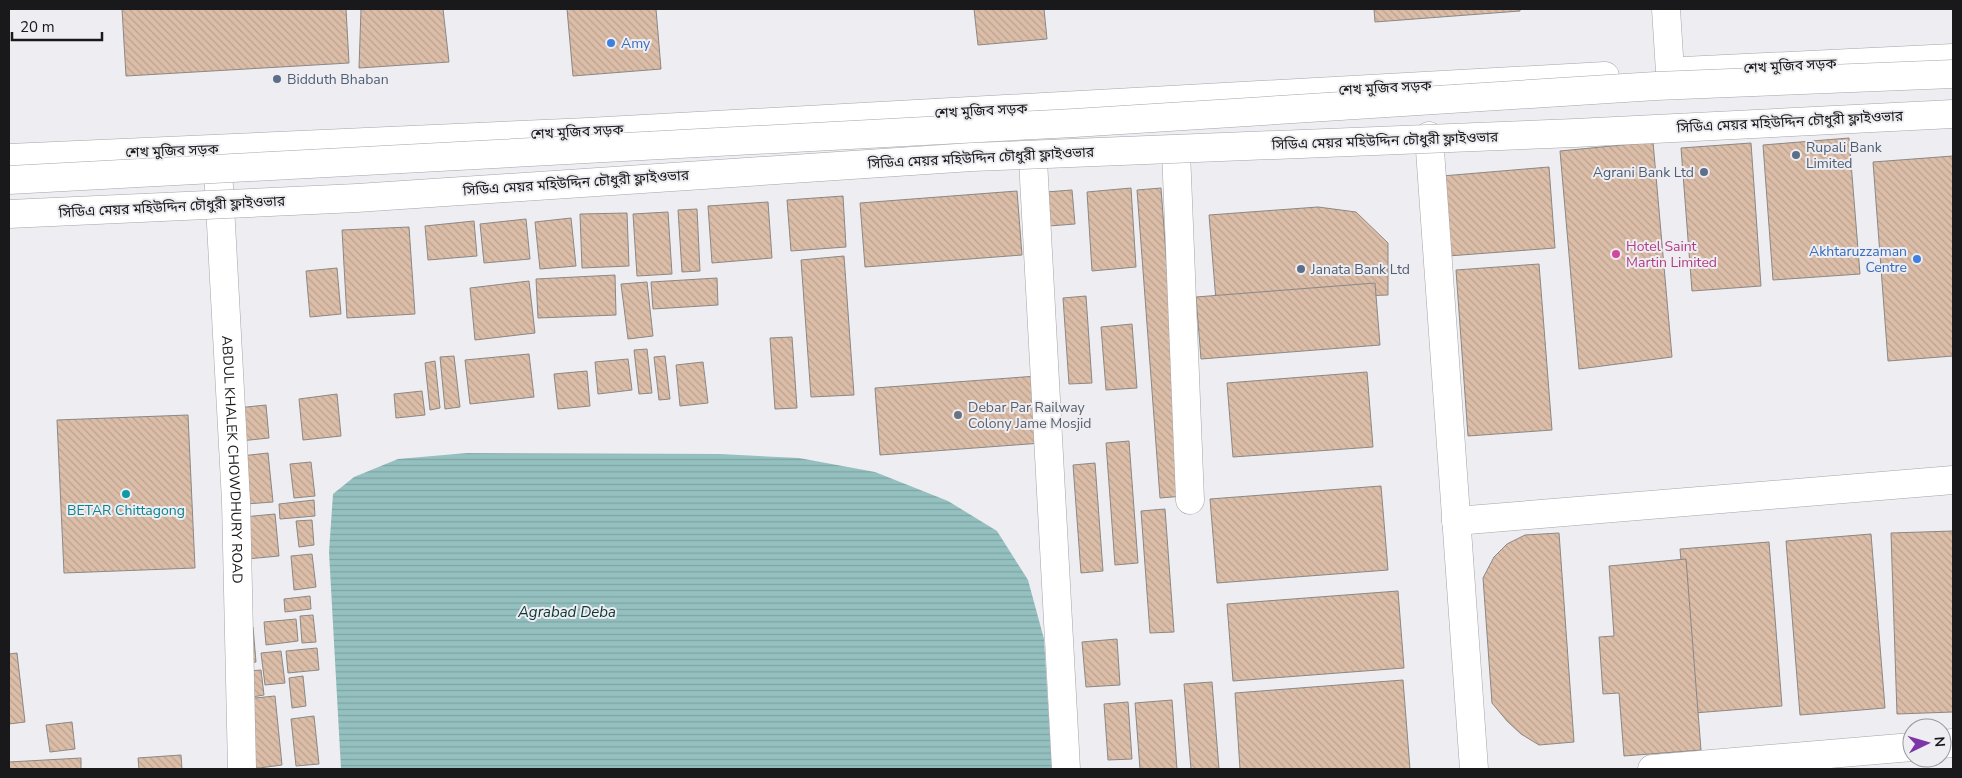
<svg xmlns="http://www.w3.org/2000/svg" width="1962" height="778" font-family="'Nunito Sans','Noto Sans Bengali',sans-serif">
<defs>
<pattern id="water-rules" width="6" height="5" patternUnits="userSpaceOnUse" patternTransform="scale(1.25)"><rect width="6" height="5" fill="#95c0c0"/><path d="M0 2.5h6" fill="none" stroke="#80a4a4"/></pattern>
<pattern id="building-back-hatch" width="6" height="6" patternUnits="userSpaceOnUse" patternTransform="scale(1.25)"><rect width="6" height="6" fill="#dbbda8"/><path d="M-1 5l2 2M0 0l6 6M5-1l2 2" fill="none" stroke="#bba290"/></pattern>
</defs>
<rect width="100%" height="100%" fill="#eeedf1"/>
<!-- water -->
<path fill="url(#water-rules)" d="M467 453 720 454 799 458 875 472 948 501 997 531 1028 580 1044 639 1052 769H341L329 552 333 494 354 477 398 459Z"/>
<!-- building -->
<g fill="url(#building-back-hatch)" stroke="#8b8885">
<path d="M122 9H346L349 63 126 76Z"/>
<path d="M361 9H443L449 62 359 68Z"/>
<path d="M567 9H656L661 69 573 76Z"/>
<path d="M974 9H1044L1047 39 978 45Z"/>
<path d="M1374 9H1520V11L1375 22Z"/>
<path d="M1849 138 1860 274 1773 280 1763 145Z"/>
<path d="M1653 142 1672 357 1579 369 1560 151Z"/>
<path d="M1751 143 1761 286 1692 291 1681 148Z"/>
<path d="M1953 156V356L1888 361 1873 162Z"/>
<path d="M1549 167 1555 248 1448 256 1442 176Z"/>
<path d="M1131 188 1136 267 1092 271 1087 192Z"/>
<path d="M1161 188 1184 496 1160 498 1137 190Z"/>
<path d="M1072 190 1075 224 1049 226 1046 192Z"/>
<path d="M1017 191 1022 255 865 267 860 203Z"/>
<path d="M843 196 846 247 791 251 787 200Z"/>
<path d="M768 202 772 258 712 263 708 206Z"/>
<path d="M1318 207 1356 212 1388 243V295L1216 301 1209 215Z"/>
<path d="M697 209 700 271 682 272 678 210Z"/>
<path d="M668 212 672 274 637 276 633 214Z"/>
<path d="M627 213 629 266 582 268 580 214Z"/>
<path d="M571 218 576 266 540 269 535 222Z"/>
<path d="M526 219 530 259 484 263 480 224Z"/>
<path d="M474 221 477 256 428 260 425 226Z"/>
<path d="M409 227 415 314 347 318 342 230Z"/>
<path d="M844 256 854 395 811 397 801 260Z"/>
<path d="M1539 264 1552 430 1468 436 1456 270Z"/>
<path d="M337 268 341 314 310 317 306 271Z"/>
<path d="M615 275 616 315 538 318 536 279Z"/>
<path d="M717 278 718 305 653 309 651 282Z"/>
<path d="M529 281 535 333 475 340 470 288Z"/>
<path d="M647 282 653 336 628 339 621 284Z"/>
<path d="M1375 283 1380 345 1201 359 1196 297Z"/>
<path d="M1086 296 1092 383 1069 384 1063 298Z"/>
<path d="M1132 324 1137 388 1106 390 1101 327Z"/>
<path d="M792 337 797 408 775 409 770 338Z"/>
<path d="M647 349 652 393 639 394 634 350Z"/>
<path d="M529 354 534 397 470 404 465 360Z"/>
<path d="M454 356 460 407 445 409 440 357Z"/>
<path d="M665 356 670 399 659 400 654 357Z"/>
<path d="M628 359 632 390 598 394 595 362Z"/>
<path d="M435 361 440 408 430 410 425 363Z"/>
<path d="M703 362 708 403 680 406 676 365Z"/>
<path d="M587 371 590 406 558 409 554 374Z"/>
<path d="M1367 372 1373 447 1233 457 1227 383Z"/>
<path d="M1037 376 1042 443 880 455 875 388Z"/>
<path d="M422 391 425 415 396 418 394 394Z"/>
<path d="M337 394 341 436 303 440 299 399Z"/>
<path d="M266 405 269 438 240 441 237 408Z"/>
<path d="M188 415 195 568 64 573 57 420Z"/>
<path d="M1129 441 1138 563 1115 565 1106 443Z"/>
<path d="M268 453 273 502 246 504 241 456Z"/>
<path d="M311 462 315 496 294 498 290 464Z"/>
<path d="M1095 463 1103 571 1081 573 1073 465Z"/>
<path d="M1381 486 1388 570 1217 583 1210 499Z"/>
<path d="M314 500 315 516 280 519 279 504Z"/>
<path d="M1165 509 1174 632 1150 633 1141 511Z"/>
<path d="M275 514 279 556 247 559 243 517Z"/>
<path d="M312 520 314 545 299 547 296 521Z"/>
<path d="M1953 531V712L1897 714 1891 533Z"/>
<path d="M1559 533 1574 742 1539 745 1521 734 1507 721 1492 703 1483 578 1494 557 1507 544 1525 535Z"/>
<path d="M1871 534 1885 708 1800 715 1786 541Z"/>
<path d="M1769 542 1782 706 1694 713 1680 549Z"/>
<path d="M312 554 316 587 294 590 291 556Z"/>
<path d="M1686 559 1701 750 1624 756 1619 693 1603 694 1599 637 1614 636 1609 566Z"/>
<path d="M1398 591 1404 668 1233 681 1227 604Z"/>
<path d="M310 596 311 609 285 612 284 599Z"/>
<path d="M313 615 316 642 302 643 300 616Z"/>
<path d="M296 619 298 641 266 645 264 622Z"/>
<path d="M253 627 256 662 247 663 243 628Z"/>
<path d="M1117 639 1120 685 1086 687 1082 642Z"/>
<path d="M317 648 319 670 288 673 286 651Z"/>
<path d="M281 651 285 683 265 685 261 653Z"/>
<path d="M17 653 25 722 9 724V654Z"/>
<path d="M261 670 264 695 252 697 249 671Z"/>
<path d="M303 676 306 706 292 708 289 678Z"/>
<path d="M1403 680 1410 769H1240L1235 693Z"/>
<path d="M1212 682 1219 769H1191L1184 684Z"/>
<path d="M275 696 282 765 252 769 245 699Z"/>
<path d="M1172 700 1177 769H1140L1135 703Z"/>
<path d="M1128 702 1132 759 1108 760 1104 704Z"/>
<path d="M314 716 319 764 296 766 291 719Z"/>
<path d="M72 722 75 749 50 752 46 725Z"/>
<path d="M181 755 182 769H139L138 758Z"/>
<path d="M81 758V769H9V762Z"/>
</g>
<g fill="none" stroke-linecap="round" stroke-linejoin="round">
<defs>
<g id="minor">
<path d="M1666 9 1670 72"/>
<path d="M1429 136 1474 769"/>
<path id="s1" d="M217 150 236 501 242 769"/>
<path d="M1176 151 1190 500"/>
<path d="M1033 160 1066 769"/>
<path d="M1456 521 1953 480"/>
<path d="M1942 744 1953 743"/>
<path d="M1652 769 1912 747"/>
</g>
<g id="highway">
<path d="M1683 71 1953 58"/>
<path d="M9 158 588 132 1605 76"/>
</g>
</defs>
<!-- minor casing -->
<use href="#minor" stroke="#a5a3a7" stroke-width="29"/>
<!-- highway casing -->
<use href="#highway" stroke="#a5a3a7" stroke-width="29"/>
<!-- minor -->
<use href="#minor" stroke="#fff" stroke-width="28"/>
<!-- highway -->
<use href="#highway" stroke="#fff" stroke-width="28"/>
<defs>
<g id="highway-bridge">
<path d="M9 180 1074 123 1656 86 1953 74"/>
<path d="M9 214 357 198 972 157 1575 133 1953 114"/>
</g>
</defs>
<!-- highway-bridge casing -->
<use href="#highway-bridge" stroke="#a5a3a7" stroke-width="29" stroke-linecap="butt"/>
<!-- highway-bridge -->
<use href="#highway-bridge" stroke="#fff" stroke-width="28"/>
</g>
<!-- markers -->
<g fill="#3f7fe0" stroke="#eeedf1" stroke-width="2">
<circle cx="611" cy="43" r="5"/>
<circle cx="1917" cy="259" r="5"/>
</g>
<g fill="#5c6f8a" stroke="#eeedf1" stroke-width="2">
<circle cx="277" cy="79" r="5"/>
<circle cx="1796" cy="155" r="5"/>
<circle cx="1704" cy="172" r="5"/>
<circle cx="1301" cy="269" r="5"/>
</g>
<circle fill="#d1479c" stroke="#eeedf1" stroke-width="2" cx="1616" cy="254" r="5"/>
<circle fill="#6b7280" stroke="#eeedf1" stroke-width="2" cx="958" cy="415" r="5"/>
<circle fill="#0f9aa8" stroke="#eeedf1" stroke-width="2" cx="126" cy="494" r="5"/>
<g text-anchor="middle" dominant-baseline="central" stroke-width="4" stroke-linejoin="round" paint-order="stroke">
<!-- shop labels -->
<g font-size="14" fill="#366cbe" stroke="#eeedf1" text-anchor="start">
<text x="621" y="43">Amy</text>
<text x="1907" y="251" text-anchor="end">Akhtaruzzaman<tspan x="1907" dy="16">Centre</tspan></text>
</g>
<!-- street labels -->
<g font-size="14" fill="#19181a" stroke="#eeedf1">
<text transform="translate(1790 66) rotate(-3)">শেখ মুজিব সড়ক</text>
<text transform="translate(1385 88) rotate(-3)">শেখ মুজিব সড়ক</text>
<text transform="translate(981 111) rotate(-3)">শেখ মুজিব সড়ক</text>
<text transform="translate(1790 122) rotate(-3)">সিডিএ মেয়র মহিউদ্দিন চৌধুরী ফ্লাইওভার</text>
<text transform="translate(577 132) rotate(-3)">শেখ মুজিব সড়ক</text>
<text transform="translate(1385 141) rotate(-2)">সিডিএ মেয়র মহিউদ্দিন চৌধুরী ফ্লাইওভার</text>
<text transform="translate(172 151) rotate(-2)">শেখ মুজিব সড়ক</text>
<text transform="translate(981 158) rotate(-3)">সিডিএ মেয়র মহিউদ্দিন চৌধুরী ফ্লাইওভার</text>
<text transform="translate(576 183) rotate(-4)">সিডিএ মেয়র মহিউদ্দিন চৌধুরী ফ্লাইওভার</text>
<text transform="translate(172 207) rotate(-3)">সিডিএ মেয়র মহিউদ্দিন চৌধুরী ফ্লাইওভার</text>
<text stroke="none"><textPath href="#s1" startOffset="310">ABDUL KHALEK CHOWDHURY ROAD</textPath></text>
</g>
<!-- service labels -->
<g font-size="14" fill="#4e5e75" stroke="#eeedf1" text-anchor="start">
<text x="287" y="79">Bidduth Bhaban</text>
<text x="1806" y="147">Rupali Bank<tspan x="1806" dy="16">Limited</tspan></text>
<text x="1694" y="172" text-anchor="end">Agrani Bank Ltd</text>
<text x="1311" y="269">Janata Bank Ltd</text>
</g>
<!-- hotel labels -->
<g font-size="14" fill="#b23c85" stroke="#eeedf1" text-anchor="start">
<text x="1626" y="246">Hotel Saint<tspan x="1626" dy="16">Martin Limited</tspan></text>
</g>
<!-- worship labels -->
<g font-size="14" fill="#5b616d" stroke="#eeedf1" text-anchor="start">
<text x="968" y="407">Debar Par Railway<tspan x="968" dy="16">Colony Jame Mosjid</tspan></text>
</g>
<!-- culture labels -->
<g font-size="14" fill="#0d838f" stroke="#eeedf1">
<text x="126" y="510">BETAR Chittagong</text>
</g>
<!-- water labels -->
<g font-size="15" font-style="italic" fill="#0b3636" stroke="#eeedf1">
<text x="567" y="612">Agrabad Deba</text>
</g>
</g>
<!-- border -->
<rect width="1962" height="778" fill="none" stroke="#19181a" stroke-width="20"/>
<!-- north arrow -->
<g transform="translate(1927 743) rotate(85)"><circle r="24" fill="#eeedf1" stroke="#99989b"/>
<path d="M0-4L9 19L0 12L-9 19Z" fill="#7e35a7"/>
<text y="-8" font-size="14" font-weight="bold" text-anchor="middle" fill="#19181a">N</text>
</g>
<!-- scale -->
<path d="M12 32v8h90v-8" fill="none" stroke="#19181a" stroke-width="2.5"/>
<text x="20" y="32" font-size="15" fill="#19181a" stroke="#eeedf1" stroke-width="4" paint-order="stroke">20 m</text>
</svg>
